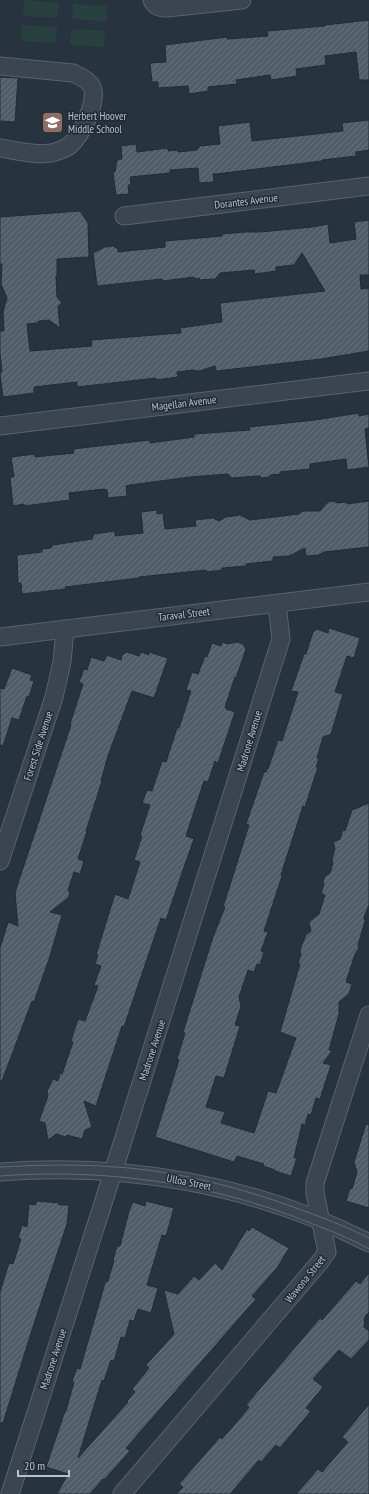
<svg xmlns="http://www.w3.org/2000/svg" width="369" height="1494" font-family="'PT Sans Narrow',sans-serif">
<defs>
<pattern id="building-hatch" width="6" height="6" patternUnits="userSpaceOnUse"><rect width="6" height="6" fill="#515e6a"/><path d="M-1 1l2-2M0 6l6-6M5 7l2-2" fill="none" stroke="#68737e"/></pattern>
</defs>
<rect width="100%" height="100%" fill="#27333f"/>
<!-- garden -->
<g fill="#294040">
<path d="M24 0 59 3 57 18 23 16Z"/>
<path d="M73 4 107 6 106 22 72 19Z"/>
<path d="M22 25 57 27 56 43 21 41Z"/>
<path d="M71 29 105 31 104 47 70 45Z"/>
</g>
<!-- building -->
<g fill="url(#building-hatch)" stroke="#222c37">
<path d="M369 20V80H359L356 52 325 56 326 65 296 69 297 76 271 80 270 75 236 80 237 84 208 87V91L189 94 188 86 158 88V82H152L150 63 166 62 165 45 227 37V39L268 36 267 31 325 26V25Z"/>
<path d="M0 77 18 78 15 122 0 121Z"/>
<path d="M369 120V150L356 152V156L322 160V161L216 174H213L214 182 199 183 198 168 170 170V173L130 177 131 185H128L129 194 116 195 113 173 115 172 117 160 122 159 121 146 136 144 137 152 168 148V151L178 150V152L197 150 200 146 220 144 218 126 250 122 252 141 343 131 342 123Z"/>
<path d="M80 211 88 223 89 257 57 259V274L56 276 57 297 62 303 58 306 60 328 49 320 39 321 37 323 27 324 30 351 92 346 91 340 181 333 180 328 222 322 220 303 325 291 302 253 294 265 276 267V271L255 274 254 270 220 273 215 279 200 280 199 278 194 279V277L163 281 162 279 97 286 93 253 105 247 113 246 118 249V252L165 247V241L222 236V234L245 232H260L313 227 328 224 330 243 356 239 354 222 369 220V275H360L361 289 369 288V351L321 359 216 371 215 366 199 371 193 370 177 372 178 377 156 380V378L77 387V382L34 387V393L3 397 0 374 2 371 0 353V331H4L3 312 7 298 1 284 2 264H0V217Z"/>
<path d="M359 413V416L369 414V428L365 429 369 467 347 470 346 459 310 464V469L280 472 281 474 270 475 269 477 262 478 260 476H257L232 478 228 474 190 477 130 485 126 486 127 496 108 498 107 490 104 489 69 493 70 500 24 506V504L13 506 10 477H14L11 457 35 454V457L74 453 73 449 150 440V443L194 437V434L250 430 249 427 315 420Z"/>
<path d="M334 501 337 503 347 502V504L369 501V547L324 552 319 555 306 556 305 548 289 556 273 557V561L246 564V566L222 568V570L207 572 206 570 139 577V578L65 587 66 589 22 594 21 583H18L17 555 42 552V549L51 548 53 545 92 539 94 534 115 531V536L143 533 141 512 157 510V514L163 513 165 529 196 526 195 520 213 518 219 521 226 517 240 515 250 520 299 514 303 511H320L328 502Z"/>
<path d="M329 628 360 638 354 658 347 656 335 692 343 694 331 734 323 737 317 758 319 759 316 767H318L305 807 303 806 281 875 282 876 264 931 268 932 261 951 264 952 260 965 257 964 254 972 248 970 239 997 241 1006 235 1025 240 1026 224 1078 216 1076 206 1107 225 1112 221 1123 254 1133 268 1091 276 1093 296 1038 280 1032 300 964H298L301 954 300 951 301 947 306 935 311 931 309 922 319 914 325 895 321 893 324 885 323 881 325 876 330 873 333 863 332 860 335 848 333 842 340 839 343 830 345 831 352 810 369 803V905L364 917 365 921 358 945 359 948 355 954 346 982 352 984 349 994 339 1002V1014L329 1050 332 1051 323 1063 331 1065 320 1099 316 1098 311 1115 308 1114 305 1125 302 1124 294 1158H297L291 1176 275 1171V1170L263 1166 264 1164 237 1156 234 1162 155 1137 179 1060 177 1059 185 1033 183 1032 213 937 225 907H223L249 825 246 824 264 772H266L267 769H268L278 740 282 741 298 692 291 691 304 654H306L313 632 317 629 328 633Z"/>
<path d="M222 642 228 644 237 642 243 644 246 649 236 678 235 677 225 707 227 708 226 709 235 712 218 763 215 761 208 782 204 781 186 836 194 839 183 870 166 920 161 918 124 1027 122 1026 96 1106 84 1101 92 1127 85 1130 82 1139 67 1135 66 1137 56 1134 48 1140 45 1123 39 1121 48 1096 47 1091 53 1079 58 1081 60 1073 62 1074 73 1042 71 1041 78 1019 85 1021 98 986 94 985 101 966 95 964 98 955H96L115 894 128 899 140 862 134 860 142 836 140 835 150 805 142 803 147 790 152 791 162 761 166 762 177 728H179L191 691 186 690 192 672 198 674 205 656 207 657 212 643 221 646Z"/>
<path d="M127 652 139 656 141 652 149 655V652L168 658 154 698 132 691 108 756 101 781H102L86 831H87L78 859 84 861 80 874 74 872 68 890 70 893 68 898 50 912 62 915 50 956 34 1002 32 1001 2 1081 0 1080V948L8 922 18 926 15 893 20 877 71 725 70 724 83 684 79 682 84 669 87 670 91 657 104 661 107 655 121 660 122 655Z"/>
<path d="M12 668 32 675 30 680 34 681 29 697 27 696 19 720 12 718 3 746 0 745V688L4 689Z"/>
<path d="M366 1124 369 1125V1208L346 1201 350 1188 352 1189 357 1172 354 1162Z"/>
<path d="M36 1201 59 1203V1205H69L67 1224 31 1333 3 1423H0V1292L9 1263 13 1264 21 1239 18 1238 22 1225 27 1227 29 1204 36 1205Z"/>
<path d="M146 1201 174 1208 166 1236 162 1235 147 1285 158 1288 151 1313 138 1309 134 1321 130 1320 125 1338 121 1337 114 1361 111 1360 104 1381 102 1380 78 1458 128 1402 127 1401 135 1392 132 1389 149 1368 146 1365 174 1334 164 1290 178 1294 194 1276 199 1280 215 1263 222 1270 247 1229 249 1231 252 1227 289 1248 277 1268 252 1296 256 1299 126 1448 130 1451 104 1480 103 1479 90 1494H57L68 1474 46 1467 65 1411H66L74 1382 72 1381 77 1368 80 1369 105 1283 108 1281 114 1260H113L117 1246H120L129 1211 133 1202 145 1206Z"/>
<path d="M369 1273V1312L365 1316 364 1327 369 1331V1340L351 1359 339 1350 313 1379 323 1387 306 1408 311 1411 280 1448 276 1445 261 1462 259 1460 230 1494H176L183 1487 179 1484 220 1437 222 1439 242 1416 249 1407 246 1405 320 1318 322 1320 356 1281 360 1284Z"/>
<path d="M369 1404V1494H296L318 1469 322 1472 348 1442 342 1437Z"/>
</g>
<g fill="none" stroke-linecap="round" stroke-linejoin="round">
<defs>
<g id="minor">
<path d="M152 0C155 7 160 8 167 8L242 0"/>
<path d="M0 66 73 73C79 76 87 79 91 85 100 99 81 136 69 146 66 148 59 151 55 152 40 157 15 150 0 148"/>
<path d="M124 216 369 186"/>
<path d="M0 426 369 381"/>
<path d="M0 637 369 592"/>
<path d="M0 861 54 697 62 662 65 629"/>
<path d="M0 1172C127 1162 255 1185 369 1243"/>
<path d="M10 1494 122 1144 281 639 277 604"/>
<path d="M122 1494 319 1263 327 1252 315 1193V1183L369 1015"/>
</g>
</defs>
<!-- minor casing -->
<use href="#minor" stroke="#59636d" stroke-width="19"/>
<!-- minor -->
<use href="#minor" stroke="#3b454f" stroke-width="17"/>
<!-- tram -->
<g stroke="#5e6a76" stroke-width="1">
<path d="M0 1167C39 1165 77 1164 116 1167 177 1171 238 1187 296 1208 321 1217 345 1226 369 1238"/>
<path d="M0 1176C105 1168 210 1183 308 1222 328 1230 350 1238 369 1249"/>
</g>
</g>
<!-- icons -->
<defs>
<symbol id="school-square" viewBox="-11 -11 22 22"><rect x="-9" y="-9" width="18" height="18" rx="4" fill="#8d6e63" stroke="#202a35"/><path d="M0-5L7-2L0 1L-7-2ZM-4 1L0 2.5L4 1V4Q0 6-4 4Z" fill="#fff"/></symbol>
</defs>
<g fill-rule="evenodd">
<use href="#school-square" x="40" y="110" width="25" height="25"/>
</g>
<g text-anchor="middle" dominant-baseline="central" stroke-width="3" stroke-linejoin="round" paint-order="stroke">
<!-- poi labels -->
<g font-size="11" fill="#b8c0ca" stroke="#202a35" text-anchor="start">
<text x="68" y="116">Herbert Hoover<tspan x="68" dy="13">Middle School</tspan></text>
</g>
<!-- street labels -->
<g font-size="11" fill="#b8c0ca" stroke="#202a35">
<text transform="translate(246 201) rotate(-7)">Dorantes Avenue</text>
<text transform="translate(184 403) rotate(-7)">Magellan Avenue</text>
<text transform="translate(184 614) rotate(-7)">Taraval Street</text>
<text transform="translate(249 741) rotate(-73)">Madrone Avenue</text>
<text transform="translate(38 746) rotate(-72)">Forest Side Avenue</text>
<text transform="translate(152 1050) rotate(-72)">Madrone Avenue</text>
<text transform="translate(189 1182) rotate(11)">Ulloa Street</text>
<text transform="translate(305 1279) rotate(-51)">Wawona Street</text>
<text transform="translate(53 1359) rotate(-72)">Madrone Avenue</text>
</g>
</g>
<!-- scale -->
<path d="M18 1470v6h51v-6" fill="none" stroke="#b8c0ca" stroke-width="2"/>
<text x="24" y="1470" font-size="12" fill="#b8c0ca" stroke="#202a35" stroke-width="3" paint-order="stroke">20 m</text>
</svg>
